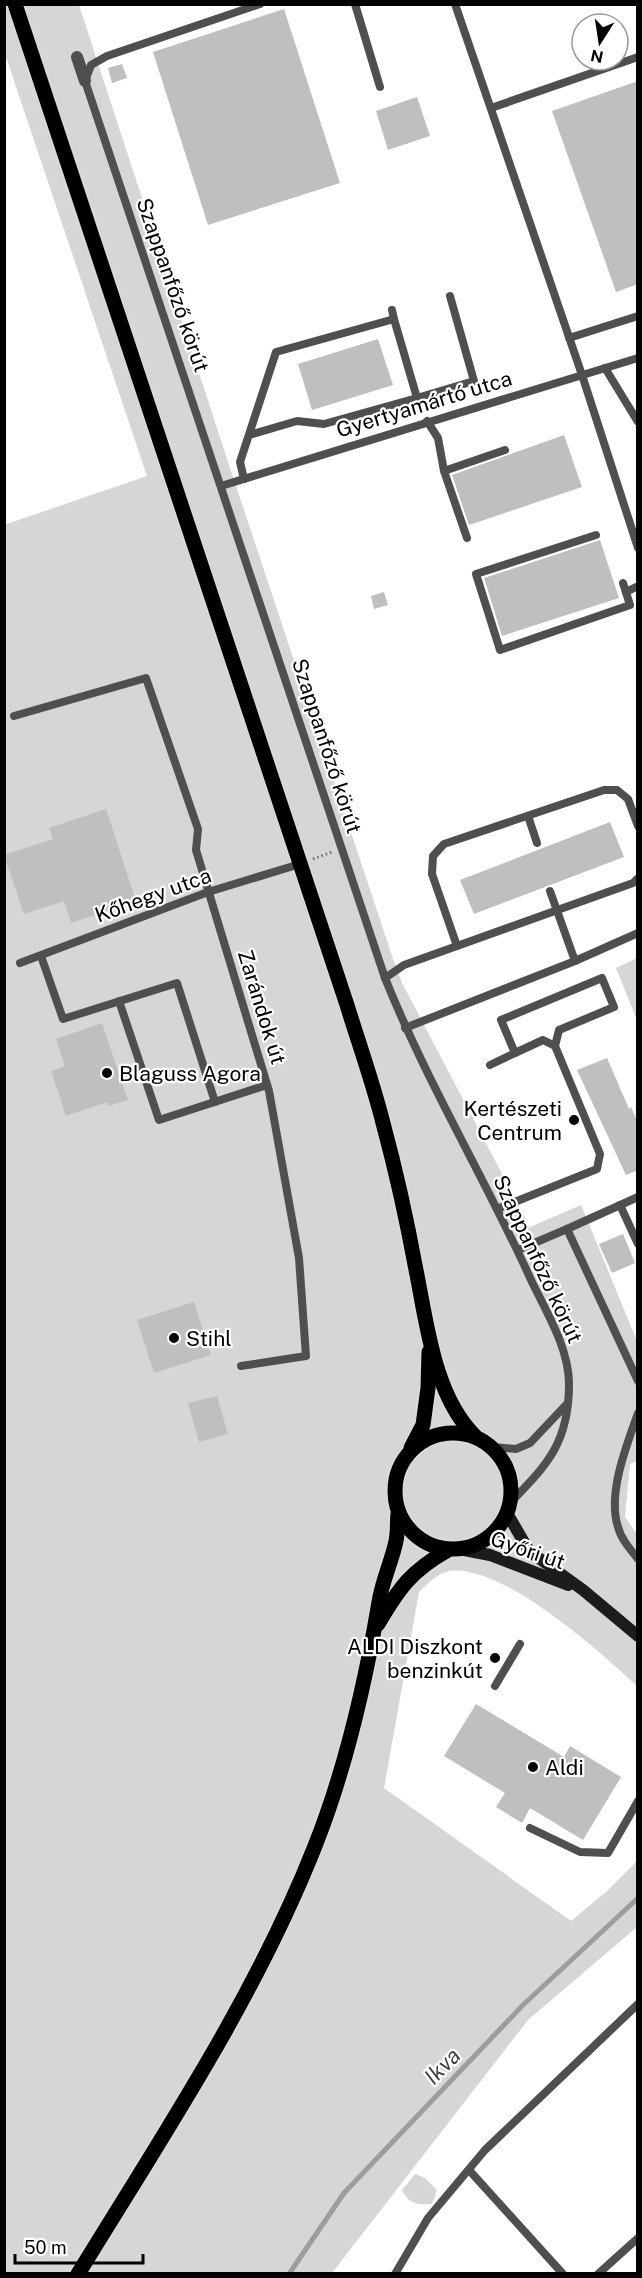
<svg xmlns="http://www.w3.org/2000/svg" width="642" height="2278" font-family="'Public Sans',sans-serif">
<rect width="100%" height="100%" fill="#fff"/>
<!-- green -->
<g fill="#d6d6d6">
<path d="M5 5H79L229 465 393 959 402 983 530 1227 581 1205 637 1341V1461L630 1464 625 1517 637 1534V1686C599 1651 503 1564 449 1571 438 1573 427 1584 419 1592L384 1788 571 1921 607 1891 637 1861V1927L528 2020 332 2273H5L4 525 147 476 5 54Z"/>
<path d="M637 958V1020L616 968Z"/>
<path d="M415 2174 425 2178 437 2190 432 2204C417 2205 409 2204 402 2190Z"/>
</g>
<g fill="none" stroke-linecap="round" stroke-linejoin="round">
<!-- stream -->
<path stroke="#9d9d9d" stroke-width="5" d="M289 2274 344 2193 523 2005 638 1898"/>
</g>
<!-- building -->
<g fill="#bfbfbf">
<path d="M284 9 340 183 208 225 153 52Z"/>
<path d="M122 64 127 78 112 83 108 68Z"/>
<path d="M638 81V284L616 292 552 111Z"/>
<path d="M417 97 430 136 388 150 376 111Z"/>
<path d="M378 339 393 385 312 410 298 364Z"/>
<path d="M564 435 582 487 469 525 452 475Z"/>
<path d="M600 540 619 598 502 636 484 578Z"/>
<path d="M384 592 388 605 374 609 371 596Z"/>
<path d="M106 809 136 901 71 923 64 901 24 914 4 855 53 839 49 828Z"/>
<path d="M610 822 624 857 474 914 460 880Z"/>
<path d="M102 1023 128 1100 108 1106 107 1102 66 1116 51 1071 65 1066 56 1039Z"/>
<path d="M607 1058 629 1109 631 1107 638 1123V1170L626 1175 577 1070Z"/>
<path d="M623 1234 635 1263 612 1273 599 1244Z"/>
<path d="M194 1302 211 1355 154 1373 137 1320Z"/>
<path d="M217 1396 228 1434 199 1442 188 1403Z"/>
<path d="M476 1704 564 1757 570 1746 621 1777 583 1840 530 1808 522 1823 496 1807 505 1793 444 1756Z"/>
</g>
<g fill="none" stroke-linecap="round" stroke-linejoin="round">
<defs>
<g id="primary">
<path d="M15 4 347 1005C359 1044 373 1083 383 1123 396 1171 407 1221 416 1270 427 1324 434 1396 475 1436"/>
<circle cx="453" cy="1491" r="58"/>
<path d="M411 1448 423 1425 428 1388 429 1352"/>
<path d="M378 1624C399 1588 411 1571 448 1550"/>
<path d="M78 2274C163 2135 255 1998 315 1846 346 1768 365 1685 379 1602 382 1581 392 1561 396 1541 398 1532 397 1522 398 1514"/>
</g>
</defs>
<!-- primary casing -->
<use href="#primary" stroke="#dbdbdb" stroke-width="18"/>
<!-- path -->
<path stroke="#717171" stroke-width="3" stroke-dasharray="1.5 3" stroke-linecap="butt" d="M313 859 332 852"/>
<!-- lane -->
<g stroke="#4f4f4f" stroke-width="8">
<path d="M260 4 107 56 91 65 85 81 385 978C427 1083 486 1180 532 1282 547 1313 569 1349 569 1384 569 1442 548 1464 511 1502"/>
<path d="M355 4 380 87"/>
<path d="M455 4 582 375 638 548"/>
<path d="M491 108 638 57"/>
<path d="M392 310 394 319"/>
<path d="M569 338 638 316"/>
<path d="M605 368 638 422"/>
<path d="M417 398 474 381 450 296"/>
<path d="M427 421 438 438 444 471 467 538"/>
<path d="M444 471 505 450"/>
<path d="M244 479 240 462 276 352 394 319 417 398 324 424 297 421 249 435"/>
<path d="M221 486 638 358"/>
<path d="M596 535 476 574 500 650 630 605 623 583"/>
<path d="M626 592 638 586"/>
<path d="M14 716 146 678 198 829 196 850 269 1091 299 1258 306 1356 241 1366"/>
<path d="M528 816 537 843"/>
<path d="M550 891 575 961"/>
<path d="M457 946 432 874 433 856 444 844 604 790H617L628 799 638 826"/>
<path d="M41 956 63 1019 177 983 215 1102"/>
<path d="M20 963 208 892 300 864"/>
<path d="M385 978 404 965 633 883 638 878"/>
<path d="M119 1001 159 1120 267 1085"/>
<path d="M405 1028 575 961 638 933"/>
<path d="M490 1065 515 1053"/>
<path d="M620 1205 638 1244"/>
<path d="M497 1209 597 1169 600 1154 555 1046 559 1030 614 1007 602 978 501 1020 515 1053 543 1040 555 1046"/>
<path d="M567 1229 638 1197"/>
<path d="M518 1250 567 1229 638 1381"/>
<path d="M638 1413C627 1445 607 1493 618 1527 621 1539 630 1549 638 1559"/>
<path d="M492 1447 516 1449 530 1443 566 1405"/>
<path d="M495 1686 520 1644"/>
<path d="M530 1828 580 1852 608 1853 638 1801"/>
<path d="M469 2170 563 2274"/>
<path d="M395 2274 428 2218 485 2150 638 2004"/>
<path d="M598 2274 638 2238"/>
</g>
<!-- street -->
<path stroke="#4f4f4f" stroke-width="12" d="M77 57 85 81"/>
<!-- secondary -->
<g stroke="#1c1c1c" stroke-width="12">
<path d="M507 1513 529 1551 583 1590 638 1636"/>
<path d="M459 1549 490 1555 568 1585"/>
</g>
<!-- primary -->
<use href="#primary" stroke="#000" stroke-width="15"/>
</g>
<!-- markers -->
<g fill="#000" stroke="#fff" stroke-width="2">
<circle cx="107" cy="1073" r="6"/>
<circle cx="574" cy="1120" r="6"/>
<circle cx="174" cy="1338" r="6"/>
<circle cx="495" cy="1658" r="6"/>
<circle cx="533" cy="1767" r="6"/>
</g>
<g text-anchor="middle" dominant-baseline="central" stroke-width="4.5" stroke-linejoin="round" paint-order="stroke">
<!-- street labels -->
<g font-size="21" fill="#000" stroke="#fff">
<text transform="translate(173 285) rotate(71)">Szappanfőző körút</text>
<text transform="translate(424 404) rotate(-17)">Gyertyamártó utca</text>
<text transform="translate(327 746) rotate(72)">Szappanfőző körút</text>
<text transform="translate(153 895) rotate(-20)">Kőhegy utca</text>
<text transform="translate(262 1007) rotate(73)">Zarándok út</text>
<text transform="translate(538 1259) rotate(65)">Szappanfőző körút</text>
<text transform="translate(528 1550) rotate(19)">Győri út</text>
</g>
<!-- poi labels -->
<g font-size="21" fill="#000" stroke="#fff" text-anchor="start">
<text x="119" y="1073">Blaguss Agora</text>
<text x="562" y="1108" text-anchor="end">Kertészeti<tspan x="562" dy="24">Centrum</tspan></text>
<text x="186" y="1338">Stihl</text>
<text x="483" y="1646" text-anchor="end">ALDI Diszkont<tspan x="483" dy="24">benzinkút</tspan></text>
<text x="545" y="1767">Aldi</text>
</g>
<!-- water labels -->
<g font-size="22" font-style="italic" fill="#3e3e3e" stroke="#fff">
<text transform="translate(442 2066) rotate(-46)">Ikva</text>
</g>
</g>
<!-- border -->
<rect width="642" height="2278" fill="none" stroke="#000000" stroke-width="12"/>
<!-- north arrow -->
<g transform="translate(600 42) rotate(192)"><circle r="28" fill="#ffffff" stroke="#999999" stroke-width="1.5"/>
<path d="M0-4.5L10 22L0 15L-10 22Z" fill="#000000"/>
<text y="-9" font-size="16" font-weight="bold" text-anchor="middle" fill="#000000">N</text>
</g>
<!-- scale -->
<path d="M15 2254v9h128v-9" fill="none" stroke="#000000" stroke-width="3"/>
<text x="24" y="2254" font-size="18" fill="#000000" stroke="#ffffff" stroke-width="4.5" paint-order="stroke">50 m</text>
</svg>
